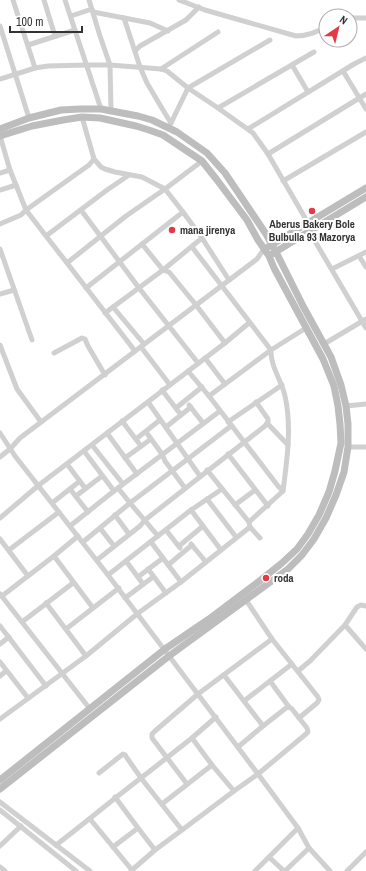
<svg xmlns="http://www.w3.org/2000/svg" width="366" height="871" font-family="'Archivo Narrow',sans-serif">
<rect width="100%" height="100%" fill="#fff"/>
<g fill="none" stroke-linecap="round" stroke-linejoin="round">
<!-- street -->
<g stroke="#d0d0d0" stroke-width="5">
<path d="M13 0 35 68"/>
<path d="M44 0 55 36"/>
<path d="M65 0 101 109"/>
<path d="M89 0 100 36 110 65 111 111"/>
<path d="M179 0 205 10 296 36C308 36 316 32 326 27"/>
<path d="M93 12 150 23 168 31"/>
<path d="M71 16 92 9"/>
<path d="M124 18 140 67 147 83 163 110 171 123"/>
<path d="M350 18H366"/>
<path d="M0 26 29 118"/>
<path d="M28 45 75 30"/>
<path d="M135 51 140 46 186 20 199 7"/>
<path d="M292 65 308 92"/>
<path d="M161 69 218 32"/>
<path d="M343 71 366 109"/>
<path d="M0 79 35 68 48 66 87 65H110L161 69 167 71 188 88 218 108 253 133 268 154 308 223"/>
<path d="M218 108 314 52"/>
<path d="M82 117 94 159 101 167 105 169 115 172 142 177 165 189 183 212 86 288"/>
<path d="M168 127 171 123 188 88 270 40"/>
<path d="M248 129 354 64 366 58"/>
<path d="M0 136 10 170 26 210 21 215 0 224"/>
<path d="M268 154 366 94"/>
<path d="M0 173 10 170"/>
<path d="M129 175 107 190 46 236 67 263 126 216 165 189 202 161"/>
<path d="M283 181 366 132"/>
<path d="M0 190 16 185"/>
<path d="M81 210 139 288 198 363"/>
<path d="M183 212 202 238 229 280"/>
<path d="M309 231 366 328"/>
<path d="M46 236 26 210 89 165 94 159"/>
<path d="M142 244 163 270 169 272 196 305 225 343 249 323"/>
<path d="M192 247 271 350C270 366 282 381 285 396 292 427 287 460 283 491L249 522"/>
<path d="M0 249 32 340"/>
<path d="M359 256 366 267"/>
<path d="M67 263 135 351"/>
<path d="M332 269 366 252"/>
<path d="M0 294 14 290"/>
<path d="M113 307 144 344"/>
<path d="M105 313 163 270 202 238"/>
<path d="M324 344 366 319"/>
<path d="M0 345 17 389 41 422"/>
<path d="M141 347 170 385"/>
<path d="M54 353 82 338 85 339 88 346 105 375"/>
<path d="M205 358 225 384"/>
<path d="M188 371 209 396 278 486 283 491"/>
<path d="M162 390 181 415"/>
<path d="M209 396 271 350 306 328"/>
<path d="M148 402 200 476"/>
<path d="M189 405 203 423"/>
<path d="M346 406 366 404"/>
<path d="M176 408 202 387"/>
<path d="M122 421 141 446"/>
<path d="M228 422 282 385"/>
<path d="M267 423 288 445"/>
<path d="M166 427 191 407"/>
<path d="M146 432 162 454 165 461 185 488"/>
<path d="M0 433 15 456 108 575 258 774 306 734 308 732 307 728 292 709 289 707 286 708 263 726 238 747"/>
<path d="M107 433 137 474"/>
<path d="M136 439 160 420"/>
<path d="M92 445 123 484"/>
<path d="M348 447H366"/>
<path d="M84 451 114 491"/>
<path d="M228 454 268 506"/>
<path d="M0 457 10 449 20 438 257 259 264 249"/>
<path d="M125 458 151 439"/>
<path d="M67 464 85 488"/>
<path d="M207 470 249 522 250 527 260 538"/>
<path d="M118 488 130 503 158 536"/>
<path d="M70 489 88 512"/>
<path d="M76 496 102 476"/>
<path d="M207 499 236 537"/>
<path d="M52 503 80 481"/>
<path d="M235 505 255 490"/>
<path d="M191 510 221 550"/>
<path d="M115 515 129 534"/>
<path d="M0 518 39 485 225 343"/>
<path d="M70 526 114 491 220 411"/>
<path d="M100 528 114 546"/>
<path d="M166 530 180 548"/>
<path d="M0 539 28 576"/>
<path d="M83 542 130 503 231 426"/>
<path d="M151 542 181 582"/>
<path d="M191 544 206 562"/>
<path d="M179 546 203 526"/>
<path d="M9 550 59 512"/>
<path d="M54 556 93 608"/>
<path d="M97 560 140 526 145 520 265 426 268 422V419L256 402"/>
<path d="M126 561 143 584"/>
<path d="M168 565 192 545"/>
<path d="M148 569 166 593"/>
<path d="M108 575 191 510 222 489"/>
<path d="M138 577 163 558"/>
<path d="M0 594 90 709"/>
<path d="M2 596 54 556 78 536"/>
<path d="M125 598 153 577"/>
<path d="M246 600 272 639 318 697 319 700 317 703 299 718"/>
<path d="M46 603 86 656"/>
<path d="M22 622 73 583"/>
<path d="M345 625 366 649"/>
<path d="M0 626 46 686"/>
<path d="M66 629 119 588"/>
<path d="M0 644 9 637"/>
<path d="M0 662 28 698"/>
<path d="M298 671 310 661 345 625 357 607 361 605 366 606"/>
<path d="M224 675 263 726"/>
<path d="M0 676 6 671"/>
<path d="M270 681 289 707"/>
<path d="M244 701 292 664"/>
<path d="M0 719 86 656 137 614 181 582 250 527"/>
<path d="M192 738 212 765"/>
<path d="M99 773 123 754 125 755 141 778 192 738 216 717"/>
<path d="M187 784 152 738V734L155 731 198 694 272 639"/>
<path d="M115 797 138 828"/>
<path d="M0 802 90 871"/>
<path d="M162 804 212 765 234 791"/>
<path d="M0 810 76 871"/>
<path d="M90 819 132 870"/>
<path d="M56 845C85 823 112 800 141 778L182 830 234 791 258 774 298 828 309 848 330 871"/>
<path d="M0 846 21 826"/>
<path d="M113 847 138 828 155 850"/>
<path d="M269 857 284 871"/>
<path d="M0 867 5 871"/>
<path d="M131 871 155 850 182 830"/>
<path d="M255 871 298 828"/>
<path d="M285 871 309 848"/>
<path d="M347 871 366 852"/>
</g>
<!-- secondary -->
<g stroke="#bdbdbd" stroke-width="7">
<path d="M0 129 29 118 61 110 80 109H101L138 116 152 120 177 132 207 153 225 173 266 234 276 252 303 306 331 357 341 385 346 406 348 424V447L344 472 336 495 326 518 314 539 302 555 288 569 169 656 0 789"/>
<path d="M0 136 32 126 63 120 82 117 100 118 136 126 149 130 163 135 202 161 217 180 247 220 258 240 269 256 274 268 323 359 334 386 338 406 340 424 341 443 335 471 329 492 319 515 308 534 297 549 282 563 262 579 209 619 165 649 0 780"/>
<path d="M268 247 366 188"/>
<path d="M272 254 366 197"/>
</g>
</g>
<!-- markers -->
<g fill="#e63946" stroke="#fff" stroke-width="1.5">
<circle cx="312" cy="211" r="4"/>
<circle cx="172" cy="230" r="4"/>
<circle cx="266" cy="578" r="4"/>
</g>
<g text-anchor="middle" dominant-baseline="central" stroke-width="4" stroke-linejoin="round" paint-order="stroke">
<!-- poi labels -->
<g font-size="11" font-weight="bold" fill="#333" stroke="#fff" text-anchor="start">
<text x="312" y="224" text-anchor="middle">Aberus Bakery Bole<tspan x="312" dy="13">Bulbulla 93 Mazorya</tspan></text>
<text x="180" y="230">mana jirenya</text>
<text x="274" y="578">roda</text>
</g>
</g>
<!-- north arrow -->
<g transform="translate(338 28) rotate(35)"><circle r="19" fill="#ffffff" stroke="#adadad"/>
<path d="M0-3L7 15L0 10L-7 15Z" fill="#e63946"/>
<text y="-6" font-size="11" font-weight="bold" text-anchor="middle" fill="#333333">N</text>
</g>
<!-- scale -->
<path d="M10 26v6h72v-6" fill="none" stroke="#333333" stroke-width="2"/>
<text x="16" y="26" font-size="12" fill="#333333" stroke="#ffffff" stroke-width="3" paint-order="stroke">100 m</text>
</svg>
